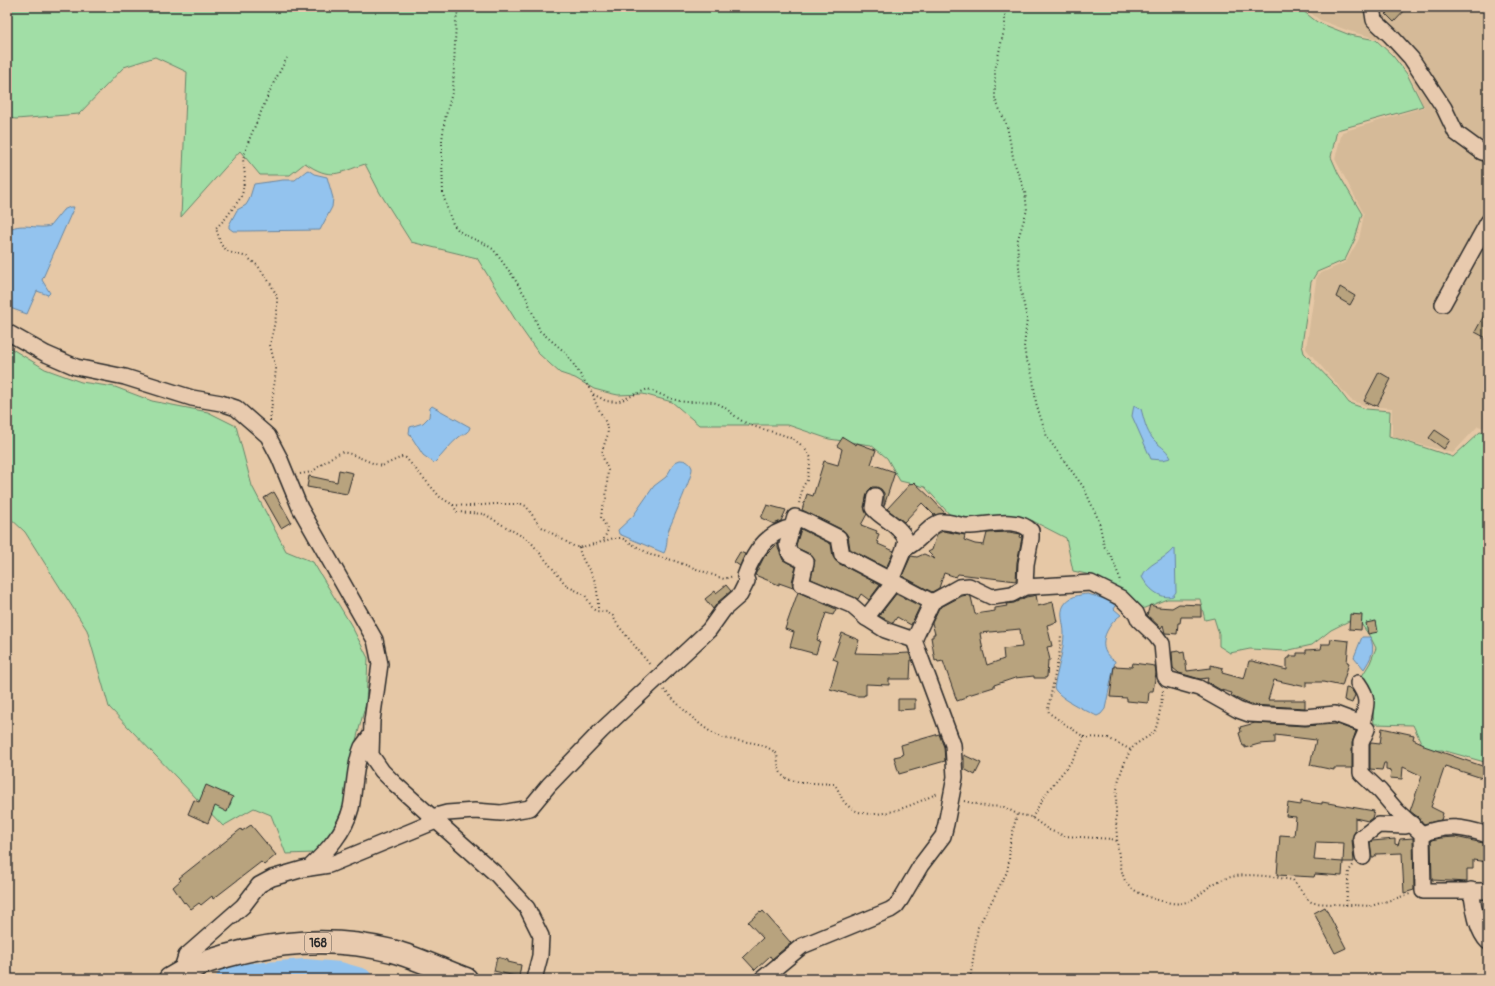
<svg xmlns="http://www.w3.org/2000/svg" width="1495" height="986" font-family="Pangolin,sans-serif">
<rect width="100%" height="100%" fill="#e6c8a6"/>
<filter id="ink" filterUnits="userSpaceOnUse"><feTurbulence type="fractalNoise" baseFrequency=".025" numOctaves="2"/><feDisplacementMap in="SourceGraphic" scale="8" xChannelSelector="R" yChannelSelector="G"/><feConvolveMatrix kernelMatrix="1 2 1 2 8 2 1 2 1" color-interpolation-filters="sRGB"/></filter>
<g filter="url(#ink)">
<!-- built -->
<path fill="#d5ba98" d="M1303 7H1488V429L1478 426 1453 453 1392 437V408L1366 406 1351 400 1306 349 1317 275 1346 262 1359 239 1364 214 1335 159 1342 132 1424 107 1409 72 1382 40 1349 31 1320 20Z"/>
<!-- green -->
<g fill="#a1dea6" stroke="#668468">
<path d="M7 7H1298L1317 22 1350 35 1376 40 1393 56 1407 74 1423 106 1337 130 1331 157 1338 173 1362 214 1355 239 1345 260 1317 272 1311 282 1302 345 1304 353 1335 385 1349 403 1366 409 1390 411 1389 436 1453 457 1480 432 1488 434V763L1442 750 1425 751 1413 725 1374 724 1371 689 1362 676 1370 663 1376 648C1371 636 1363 628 1357 617L1331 630 1312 645 1285 651 1250 649 1230 653 1219 646V634L1214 618 1205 620 1200 599H1167L1142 609 1124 591 1091 575 1073 571 1066 538 1027 518 972 519 951 516 925 487 900 481 887 458 871 445 829 439 788 425H699L672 402 643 394 618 395 609 393 594 389 575 378 560 373 539 354 520 327 477 258 411 242 380 193 365 164C338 173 331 181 305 163L290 175H260L240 151 181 217 187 72 155 57 124 67 79 114 16 119 7 118Z"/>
<path d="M7 346 45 369 81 382 115 387 152 401 208 412 236 426 252 486 286 551 313 562 351 625 368 658 366 703 351 759 345 802 336 824 314 853 286 854 271 815 254 808 223 826 109 707 87 630 25 532 7 515Z"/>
</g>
<!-- water -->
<g fill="#93c3ee" stroke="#6986a0">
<path d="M308 170 314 174 327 177 333 198 332 207 320 230 245 231H233L229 228V225L237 210 246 205 249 200 254 184 283 180H295L306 171Z"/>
<path d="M70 207H74L42 280 50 293 48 295 37 291 27 314 7 307V231C20 221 36 230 50 226L63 210Z"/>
<path d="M1134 405 1141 409C1144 419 1146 431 1153 439 1160 447 1165 447 1171 458L1162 460 1151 459 1132 416Z"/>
<path d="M432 406 470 427C469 433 463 434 459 437 449 445 443 455 434 463L423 455 409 433 410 427 423 423 429 417 430 408Z"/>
<path d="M680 460C685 460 690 462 692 468 693 475 673 519 669 529 666 537 668 546 664 553L619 534 618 530 633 516 654 486 666 477 675 462Z"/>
<path d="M1173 549H1175L1176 592 1173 596C1160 600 1148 588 1142 577 1147 563 1165 560 1173 549Z"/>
<path d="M1088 594 1108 600 1116 606 1114 609 1121 615C1106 625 1094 650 1115 661L1105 709 1101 714 1097 716C1085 710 1060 699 1054 688 1057 670 1064 651 1064 633 1064 624 1059 613 1064 605 1070 596 1078 595 1088 594Z"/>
<path d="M1362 637H1370C1376 650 1371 658 1364 669L1354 657Z"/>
</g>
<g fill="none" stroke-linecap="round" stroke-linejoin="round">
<!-- river -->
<path stroke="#93c3ee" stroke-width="22" d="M227 979 239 975 305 970 340 973 361 979"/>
</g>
<!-- building -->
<g fill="#b8a37e" stroke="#2b2b2b" fill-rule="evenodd">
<path d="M1393 7H1408L1394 22 1386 14Z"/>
<path d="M1340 287 1355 296 1350 305 1336 297Z"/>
<path d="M1488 308V339L1475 332Z"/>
<path d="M1379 372 1391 379 1377 406 1374 405V406L1364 401Z"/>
<path d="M1435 430 1450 440 1444 449 1429 438Z"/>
<path d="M843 437 856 445 857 443 876 450 871 464 895 472 884 506V493L881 489 877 487H872L868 491 864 507 867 514 861 525 877 531 876 533 879 534 877 541 879 542 878 544 894 551 886 568 850 549 848 536 843 530 802 510 807 494 813 496 824 461 838 465 842 449 837 446Z"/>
<path d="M339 470 353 473 347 494 307 487 309 476 337 482Z"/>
<path d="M914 482 933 500 945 513 934 515 922 503 904 522 887 509 911 483 912 484Z"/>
<path d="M274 492 291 522 281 528 264 498Z"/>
<path d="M767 505 786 510 781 521 774 524 761 518Z"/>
<path d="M801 529 831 544 833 557 838 563 880 585 869 600 861 594 858 599 811 579 815 560 810 554 797 548 796 545Z"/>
<path d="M943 531 965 535 964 540 975 544 984 545 987 533 1009 532 1021 534 1020 537 1022 538 1017 562 1016 581 958 574 956 577 944 573 939 588 932 592 902 576 911 556 917 557 924 554 935 559 928 552 932 550 937 534Z"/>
<path d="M778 543V548L783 560 796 567 792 582 793 588 779 583V585L755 575 764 557Z"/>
<path d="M740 552 745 554 740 566 734 562Z"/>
<path d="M726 585 731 591 718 602 713 609 705 599 715 591 716 593Z"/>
<path d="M798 592 836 609 833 615 826 613 817 640 820 641 816 654 790 647 794 632 785 629Z"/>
<path d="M896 594 920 606 911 625 897 617 893 623 879 616Z"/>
<path d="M967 595 971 597 975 614 995 611V608L1007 606 1006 604 1014 603 1026 597 1032 596 1036 595 1038 606 1053 602 1057 622 1047 625 1052 646 1047 647 1050 660H1048L1047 677H1046V678H1034V676L1015 678 994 685V687L965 696 966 698 957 701 943 661 938 662 937 660 935 661 931 637H933V634H935L932 623 939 608 962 596ZM1020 629 1022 647 1003 649 1004 659 987 665 983 651 980 633Z"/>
<path d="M1179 604 1201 605V617H1181L1180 623H1178L1177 634 1165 633 1163 625 1161 628 1147 615 1150 605 1157 607 1172 608Z"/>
<path d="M1350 614 1362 615 1361 630 1349 629Z"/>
<path d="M1376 621 1378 632 1368 634 1366 623Z"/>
<path d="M842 633 859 640 855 653 890 654 909 653 911 658 910 679H889V685L866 684V695H864V696H855L830 689 838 661 833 659Z"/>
<path d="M1331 639 1349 641 1347 662 1349 663 1342 686 1323 682H1306V687L1274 680 1268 700H1305V708L1251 705 1231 696 1232 693 1221 690 1207 682 1208 678 1200 679 1179 673 1173 668 1172 652 1180 651V653L1184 652 1187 671 1211 668V665L1223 668 1222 673 1244 679 1249 661H1252L1287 670V658H1290V656H1297V653H1306V650L1321 649 1322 644H1330Z"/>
<path d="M1133 663 1155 666 1156 673 1153 691H1149L1148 703 1127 701V698L1110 697 1114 666 1132 667Z"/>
<path d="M1346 688 1351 689 1355 695 1352 703 1344 700Z"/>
<path d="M898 699H915V709L898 710Z"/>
<path d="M1255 723 1305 726 1336 724 1356 731 1352 743V768H1334V770L1310 765 1316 740 1275 735V743L1259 744 1245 748V746H1243L1239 733 1241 732 1240 727Z"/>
<path d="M1382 728 1414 735 1413 739 1424 744V746L1488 768V780L1445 766 1431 807 1443 813 1441 820 1424 824 1419 818 1410 811 1422 776 1403 767 1402 779 1390 778 1391 771 1386 770V763H1384L1382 770 1370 769V745L1371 743 1380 744Z"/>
<path d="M939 734 944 747 945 761 899 774 894 757 903 755 901 745Z"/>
<path d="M964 755 981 763 975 775 964 769Z"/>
<path d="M206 785 233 797 227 812 215 806 208 823 188 814 194 800 199 802Z"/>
<path d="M1301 801 1322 804V802L1374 811 1372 818 1368 821 1355 818V832L1352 839 1354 862H1343L1344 843 1316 842 1314 860 1343 862 1342 876 1315 874 1314 877 1277 875 1280 835 1294 836 1296 817 1286 816 1288 803 1301 805Z"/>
<path d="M251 825 276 855 264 865 261 862 213 899 212 896 201 905 199 903 191 909 185 902 184 903 173 887 181 880 179 878 241 829 242 831Z"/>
<path d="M1455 837 1488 844 1487 862 1473 860V869H1467V882L1432 880 1431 840 1441 838Z"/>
<path d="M1413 838 1414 890 1404 893 1402 853 1376 854 1374 858H1372L1370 842 1372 841 1395 839V844L1398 845 1400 839Z"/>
<path d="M1325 907 1346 948 1335 953 1314 913Z"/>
<path d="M763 911 791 943 772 959 770 956 755 970 743 957 763 938 748 922 760 912 761 913Z"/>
<path d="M497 957 508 960V962L521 965 519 977 494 971Z"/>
</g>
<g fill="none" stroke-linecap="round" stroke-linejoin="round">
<defs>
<g id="minor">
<path d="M1372 7 1374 20 1390 35 1411 58 1444 108 1456 133 1482 152 1488 154"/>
<path d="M1443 304 1488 222"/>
<path d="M7 332 46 354 76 367 125 377 192 398 221 403 236 408 268 436 279 457 300 508 375 640 380 664 372 721 371 755 382 771 395 784 497 875 527 908 541 936 540 956 534 979"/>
<path d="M875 496 873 508C882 519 900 525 906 540L904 549 891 580"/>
<path d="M792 527 787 545 790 554 806 562 801 584 851 605 866 618 885 630 914 640"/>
<path d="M904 549C918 544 930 524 941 522 950 521 959 526 968 526 986 526 1017 516 1031 531V538L1026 564 1025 587"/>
<path d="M932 602 959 587 969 586 992 597 1012 594 1025 587 1091 583 1121 598 1136 613 1139 620 1156 636 1162 644 1165 676 1167 679 1199 688 1238 710 1249 714 1305 717 1335 714 1362 724 1367 729 1361 743V773L1380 791 1397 811 1422 834 1423 891H1488"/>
<path d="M866 618 894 582"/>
<path d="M1358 683C1370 700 1366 705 1362 724"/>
<path d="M432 817 447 813 475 811 501 813 530 808 549 785 601 731 709 630 724 609 740 595 747 581 745 576C753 554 767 532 792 527L795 517 803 520 839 538 842 555 932 602 914 640 953 745 955 777 946 824 943 836 921 865 901 899 896 906 890 910 802 946 762 979"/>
<path d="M1422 834C1447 824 1463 827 1488 835"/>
<path d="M1363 857 1361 838 1378 825 1405 826 1413 824"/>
<path d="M309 868C327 851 345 832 351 808 355 788 354 766 362 747 365 743 368 739 371 735"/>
<path d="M1471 890C1474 907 1476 930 1488 942"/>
<path d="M181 972 186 956 243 906 259 885 272 878 303 869 329 865 436 821"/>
</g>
<path id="highway" d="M170 979C190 966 203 963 226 956 279 941 337 937 392 951 417 958 442 970 466 979"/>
</defs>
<!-- minor casing -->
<use href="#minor" stroke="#2b2b2b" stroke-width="18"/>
<!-- highway casing -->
<use href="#highway" stroke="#2b2b2b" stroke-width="25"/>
<!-- path -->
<g stroke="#2b2b2b" stroke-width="2" stroke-dasharray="1 3" stroke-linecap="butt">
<path d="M462 7 458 12 456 20 453 89 445 119 442 140V157L443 194 448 211 453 224 459 231 467 236 483 243 493 249 512 275 526 297 540 331 566 353 593 394 606 401 617 402 648 389C658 393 669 399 680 401 692 404 702 399 716 403 726 406 734 417 744 422 769 435 796 430 811 458L807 480 802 488 799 504"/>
<path d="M1003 7 1005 13V26L995 70V99L1007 126 1014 162 1025 192 1027 210 1017 242 1021 291 1027 319 1024 347 1026 359 1030 367 1033 379 1036 403 1047 437 1084 488 1099 521 1104 546 1112 558 1119 576 1120 583"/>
<path d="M593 395 596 404 606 423 608 434 603 448 602 455 608 470 606 498 602 509 601 518 608 530 603 541"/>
<path d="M270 421 276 369 270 345 277 311V296L270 283 258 266 247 257 229 252 221 245 216 228 225 219 242 196 245 176 243 159 249 140 272 86 287 58"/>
<path d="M300 474 312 472 330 458 342 452 351 454 375 464 382 466 402 457 406 458 440 497 453 505 471 506 495 504H521L526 506 540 526 575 547H582L598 543 614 538H622L651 555 672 560 724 579 733 576"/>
<path d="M453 505 457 512 484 514 530 541 567 586 585 595 593 609 596 611 607 612 613 616 617 624 651 666"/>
<path d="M579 547C581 561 589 567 594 579 598 590 598 600 598 611"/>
<path d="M664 690C679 705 705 733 724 738 743 743 761 740 777 754 778 762 778 770 783 776 791 784 822 783 834 784 839 789 840 797 845 803 868 828 914 804 938 793"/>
<path d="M1163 691C1161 701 1159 722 1155 730 1151 737 1140 740 1134 746 1128 752 1121 771 1119 779 1113 797 1116 869 1127 884 1134 894 1170 906 1182 903 1194 901 1201 893 1210 886 1235 869 1265 876 1293 880L1309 901 1314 903 1371 906 1410 894"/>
<path d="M1084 737 1108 738 1131 750"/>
<path d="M964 801 985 806 1004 807 1017 814 1031 817 1049 830 1065 836 1111 839 1117 841"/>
<path d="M1032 818C1037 809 1042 799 1048 791 1061 773 1077 759 1084 737L1049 713 1048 709 1060 650 1061 635"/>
<path d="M1346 905 1349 871 1354 864"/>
<path d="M970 979 978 927 1007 872 1009 861 1010 843 1017 814"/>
</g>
<!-- minor -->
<use href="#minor" stroke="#e8caae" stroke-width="15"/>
<!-- highway -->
<use href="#highway" stroke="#e8caae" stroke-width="22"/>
</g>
</g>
<g text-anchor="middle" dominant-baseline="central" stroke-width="3" stroke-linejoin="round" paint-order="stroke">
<!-- shield labels -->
<rect fill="#e8caae" stroke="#645b52" stroke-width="1" x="305" y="933" width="26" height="20" rx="3"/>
<g font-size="12" font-weight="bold" fill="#2b2b2b">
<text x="318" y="943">168</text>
</g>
</g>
<!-- margin -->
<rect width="1495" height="986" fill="none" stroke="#e8caae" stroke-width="24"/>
<rect x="12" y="12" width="1471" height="962" fill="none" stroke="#2b2b2b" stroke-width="1.5" filter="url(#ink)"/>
</svg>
